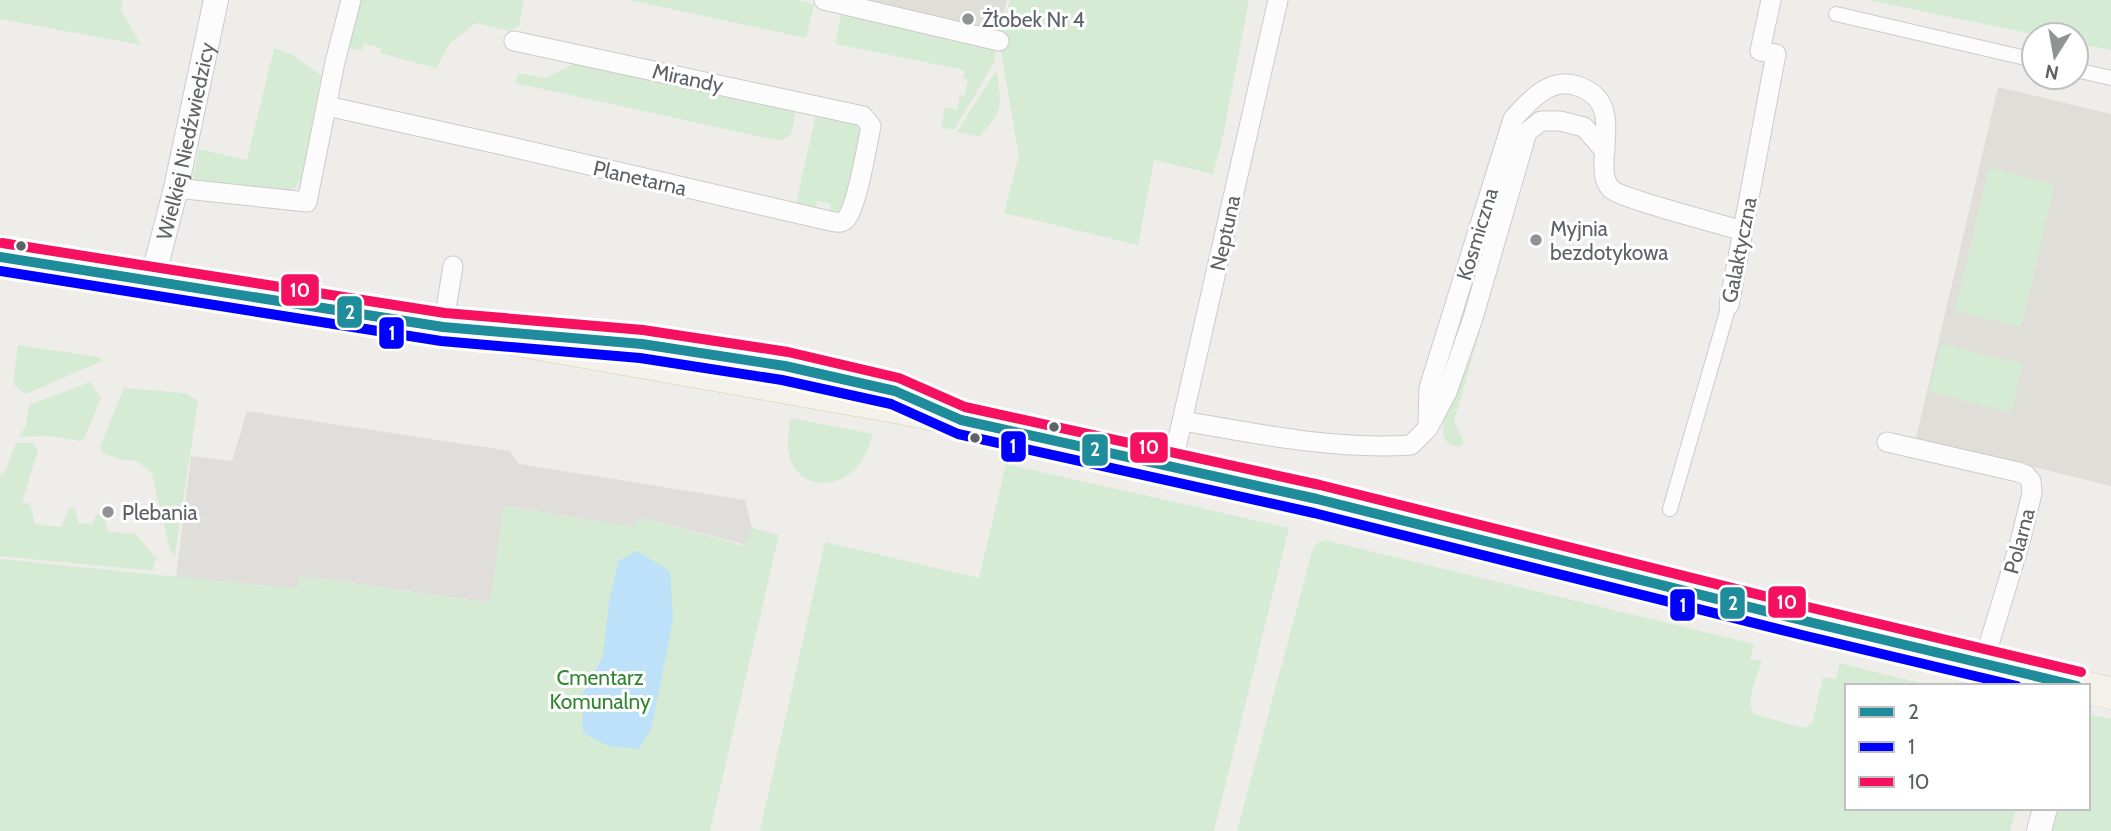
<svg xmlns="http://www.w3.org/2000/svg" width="2111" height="831" font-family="Cabin,sans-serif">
<rect width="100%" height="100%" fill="#eeede9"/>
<!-- industrial -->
<path fill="#dfdeda" d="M247 411 510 451 519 464 745 500 752 528 746 545 639 517 636 528 504 506 491 603 300 576 298 589 176 577 191 456 232 461Z"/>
<!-- education -->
<g fill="#e0ded8">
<path d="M872 0H1007L999 34 871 4Z"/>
<path d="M1998 87 2111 114V486L1916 438Z"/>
</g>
<!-- green -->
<g fill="#d6ebd3">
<path d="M0 0H123L121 10 141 45 0 19Z"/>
<path d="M357 0H524L519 26 510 31 476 23 450 43 436 68 380 53 381 48 364 44 362 50 347 48Z"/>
<path d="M629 0H797L814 4 806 38Z"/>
<path d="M1010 0H1249L1223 136 1213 174 1154 160 1138 245 1004 213 1019 156 999 41Z"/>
<path d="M1868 0H2111V50L2076 43V35H2038Z"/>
<path d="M841 15 990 44 995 51V61L954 130 941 127 945 107 957 110 960 95 964 96 968 80 963 78 964 70 835 44Z"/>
<path d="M274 48 291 54 321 75 302 177 296 187 287 194 196 182 193 176 199 149 247 160Z"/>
<path d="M577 62 796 110 791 135 780 141 515 83 518 73 547 78Z"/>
<path d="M997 72C1001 108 1005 108 979 137L957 132 993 75Z"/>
<path d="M816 114 856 124 863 135 843 212 830 211 831 204 817 201 815 207 796 203Z"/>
<path d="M1989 168 2055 184 2021 327 1955 311Z"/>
<path d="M1521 188 1454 422 1463 440 1462 445 1459 447C1445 444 1442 439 1443 425Z"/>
<path d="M1941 344 2023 364 2011 412 1929 392Z"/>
<path d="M18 345 99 357 102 361 26 394 13 384Z"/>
<path d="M90 382 101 398 83 441 47 436 19 437 26 425 29 405Z"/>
<path d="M124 388 185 393 198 401 175 556 170 551 152 474 137 461 122 460 103 453 100 447Z"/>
<path d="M791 418 873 434C869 446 865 459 856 468 839 486 808 490 794 467 785 453 788 433 791 418Z"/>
<path d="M16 443H33L38 450 22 502 30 504 35 524 61 527 69 508 75 509 78 523 92 524 97 514 105 516 107 531 132 534 133 531 157 559 154 563 153 571 0 556V475L5 471Z"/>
<path d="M1006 464 1289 528 1214 831H760L825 542 979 578Z"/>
<path d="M504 506 635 527 639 517 745 546 752 528 779 535 710 831H0V559L297 589 300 576 490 603Z"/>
<path d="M1324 540 1754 644 1750 659 1762 661C1758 675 1744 702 1754 714L1803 728 1812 724 1823 677 1836 679 1840 663 1931 686H1847V808H2016L2010 831H1237L1313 548 1318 543Z"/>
<path d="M2092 715 2111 719V831H2049L2054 808H2088V725Z"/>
</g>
<!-- water -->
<path fill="#bce1f8" d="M637 551 670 571 673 620 651 729 639 749 608 746 583 733 582 695 603 656 609 603 618 561Z"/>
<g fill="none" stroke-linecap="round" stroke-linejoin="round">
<defs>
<g id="pedestrian">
<path d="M1836 14 2034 60"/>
<path d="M2076 70 2111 78"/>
<path d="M1670 509 1729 305"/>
</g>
<g id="minor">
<path d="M824 0 999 41"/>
<path d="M327 106 498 144 830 221C836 222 841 224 846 219 857 207 867 145 871 126L863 116 514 41"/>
<path d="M176 188 307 202 335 62 351 0"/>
<path d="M1729 305 1776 54 1760 51 1771 0"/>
<path d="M443 327 453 266"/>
<path d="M1183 421C1258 434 1334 450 1411 445L1428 428 1447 392 1473 318 1527 132 1541 121H1560L1584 127 1605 151"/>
<path d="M1428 423 1429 388 1513 119C1528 102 1549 78 1574 85 1613 96 1606 125 1604 159 1604 170 1603 180 1611 189 1622 199 1721 224 1743 231"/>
<path d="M1887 442 2018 472 2026 475 2031 481 2032 493 2020 542 1983 664"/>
<path d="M1172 465 1278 0"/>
</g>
<g id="tertiary">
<path id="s1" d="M152 281 176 188 216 0"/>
<path d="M2039 831 2045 808"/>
</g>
<g id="primary">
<path d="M0 257 443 327 901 408C1040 436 1179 466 1317 498 1571 559 1824 627 2078 686"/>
<path d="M2088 688 2111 693"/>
</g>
</defs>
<!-- pedestrian casing -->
<use href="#pedestrian" stroke="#cbcbcb" stroke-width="16"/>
<!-- minor casing -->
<use href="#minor" stroke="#cbcbcb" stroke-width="21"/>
<!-- tertiary casing -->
<use href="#tertiary" stroke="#cbcbcb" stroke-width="26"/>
<!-- primary casing -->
<use href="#primary" stroke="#d7cdb5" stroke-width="33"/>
<!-- pedestrian -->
<use href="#pedestrian" stroke="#fcfcfc" stroke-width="14"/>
<!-- minor -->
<use href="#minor" stroke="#fcfcfc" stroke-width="19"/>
<!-- tertiary -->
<use href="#tertiary" stroke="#fcfcfc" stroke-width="24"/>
<!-- primary -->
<use href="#primary" stroke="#f3f1e9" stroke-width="32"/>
<defs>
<path id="bus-1" d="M0 257 443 327 642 344 785 366 895 391 961 420 1317 499 1805 621 2077 686"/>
<path id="bus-2" d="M0 271 441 341 640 358 782 380 891 404 958 434 1314 513 1802 635 2017 686"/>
<path id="bus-3" d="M2 243 445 313 643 330 788 352 899 378 965 407 1320 485 1808 607 2081 672"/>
</defs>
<!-- bus-1 casing -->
<use href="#bus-1" stroke="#fff" stroke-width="16"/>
<!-- bus-2 casing -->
<use href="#bus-2" stroke="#fff" stroke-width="16"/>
<!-- bus-3 casing -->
<use href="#bus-3" stroke="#fff" stroke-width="16"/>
<!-- bus-1 -->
<use href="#bus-1" stroke="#1e8c9b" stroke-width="10"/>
<!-- bus-2 -->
<use href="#bus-2" stroke="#00f" stroke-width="10"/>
<!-- bus-3 -->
<use href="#bus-3" stroke="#f61160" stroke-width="10"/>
</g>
<!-- markers -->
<g fill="#909394" stroke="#fff" stroke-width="2.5">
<circle cx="968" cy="19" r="7"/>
<circle cx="1536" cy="240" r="7"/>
<circle cx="108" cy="512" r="7"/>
</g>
<g fill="#5d6267" stroke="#fff" stroke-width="2.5">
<circle cx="21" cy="246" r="6"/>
<circle cx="1054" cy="427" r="6"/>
<circle cx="975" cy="438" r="6"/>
</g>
<g text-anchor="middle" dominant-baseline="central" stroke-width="6" stroke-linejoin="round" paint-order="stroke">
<!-- poi labels -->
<g font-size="21" fill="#5d6267" stroke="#fff" text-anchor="start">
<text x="982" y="19">Żłobek Nr 4</text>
<text x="1550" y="228">Myjnia<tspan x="1550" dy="24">bezdotykowa</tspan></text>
<text x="122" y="512">Plebania</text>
</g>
<!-- street labels -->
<g font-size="21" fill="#5d6267" stroke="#fff">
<text transform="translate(688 78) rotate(12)">Mirandy</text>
<text stroke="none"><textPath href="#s1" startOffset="144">Wielkiej Niedźwiedzicy</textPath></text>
<text transform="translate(640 178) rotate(13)">Planetarna</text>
<text transform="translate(1225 233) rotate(-78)">Neptuna</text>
<text transform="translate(1477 234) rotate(-73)">Kosmiczna</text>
<text transform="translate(1739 250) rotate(-79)">Galaktyczna</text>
<text transform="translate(2019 541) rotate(-75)">Polarna</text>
</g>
<!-- park labels -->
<g font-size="21" fill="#2f8530" stroke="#fff">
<text x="600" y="677">Cmentarz<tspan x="600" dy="24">Komunalny</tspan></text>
</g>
</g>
<g stroke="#fff" stroke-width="2.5">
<rect x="280" y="273" width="40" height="34" rx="7" fill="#f61160"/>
<rect x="336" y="295" width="27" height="34" rx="7" fill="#1e8c9b"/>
<rect x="378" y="316" width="27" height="34" rx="7" fill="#00f"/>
<rect x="1000" y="430" width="27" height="33" rx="7" fill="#00f"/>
<rect x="1129" y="431" width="40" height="33" rx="7" fill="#f61160"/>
<rect x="1081" y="433" width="28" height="34" rx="7" fill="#1e8c9b"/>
<rect x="1767" y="585" width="40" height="34" rx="7" fill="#f61160"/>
<rect x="1719" y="586" width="27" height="34" rx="7" fill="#1e8c9b"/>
<rect x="1669" y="588" width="27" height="34" rx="7" fill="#00f"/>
</g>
<g font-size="19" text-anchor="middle" font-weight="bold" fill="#fff">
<text x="300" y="297">10</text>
<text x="350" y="319">2</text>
<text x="392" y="340">1</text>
<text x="1013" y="453">1</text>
<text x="1149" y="454">10</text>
<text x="1095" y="456">2</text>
<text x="1787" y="609">10</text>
<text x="1733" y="610">2</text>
<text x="1683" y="612">1</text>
</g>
<!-- legend -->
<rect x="1845" y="684" width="245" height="126" fill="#ffffff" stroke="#bec0c2" stroke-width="2"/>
<rect x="1859" y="707" width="35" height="10" fill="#1e8c9b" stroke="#bec0c2" stroke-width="2"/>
<text x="1908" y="719" font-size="21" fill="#5d6267">2</text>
<rect x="1859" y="742" width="35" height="10" fill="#0000ff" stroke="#bec0c2" stroke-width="2"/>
<text x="1908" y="754" font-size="21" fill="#5d6267">1</text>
<rect x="1859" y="777" width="35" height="10" fill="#f61160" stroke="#bec0c2" stroke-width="2"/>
<text x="1908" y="789" font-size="21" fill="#5d6267">10</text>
<!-- north arrow -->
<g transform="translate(2055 56) rotate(191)"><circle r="33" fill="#ffffff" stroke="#bec0c2" stroke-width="2"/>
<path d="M0-5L12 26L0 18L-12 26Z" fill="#909394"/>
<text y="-10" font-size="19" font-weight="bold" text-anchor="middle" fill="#5d6267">N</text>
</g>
</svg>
